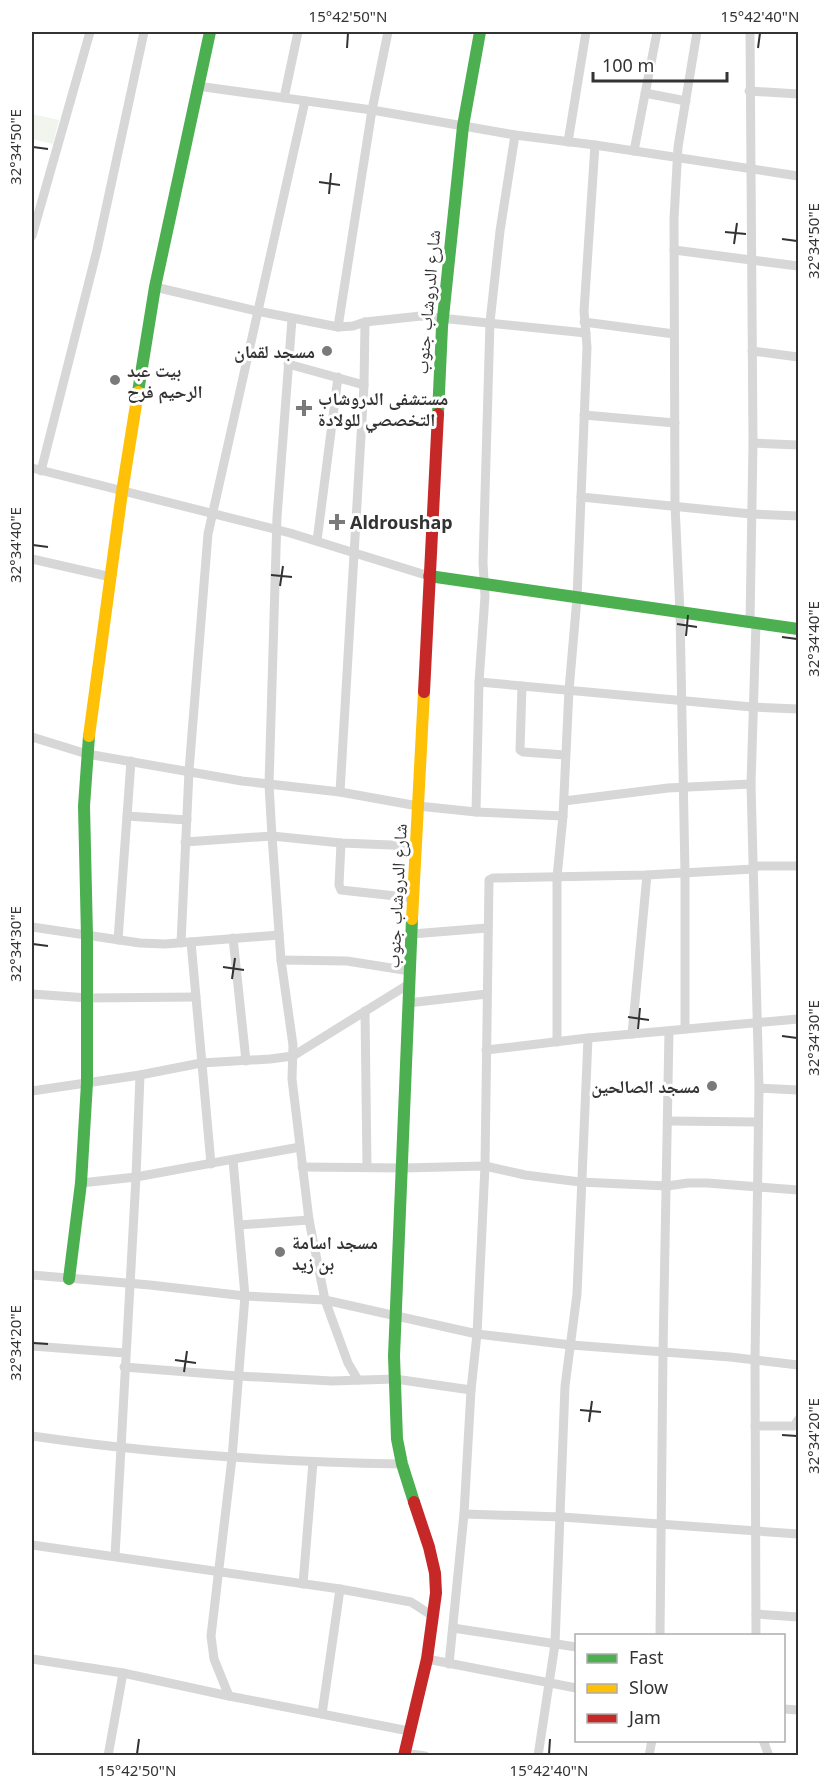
<svg xmlns="http://www.w3.org/2000/svg" width="830" height="1787" font-family="'Noto Sans','Noto Naskh Arabic',sans-serif">
<rect width="100%" height="100%" fill="#fff"/>
<!-- green -->
<path fill="#f1f5ed" d="M32 114 59 120 53 144 32 139Z"/>
<g fill="none" stroke-linecap="round" stroke-linejoin="round">
<!-- street -->
<g stroke="#d7d7d7" stroke-width="9">
<path d="M750 32 753 443 750 622"/>
<path d="M197 86 372 110 515 135 595 145 798 176"/>
<path d="M749 91 798 94"/>
<path d="M645 93 686 101"/>
<path d="M284 98 298 32"/>
<path d="M568 142 586 32"/>
<path d="M634 151 657 32"/>
<path d="M32 236 90 32"/>
<path d="M674 250 798 266"/>
<path d="M155 287 257 311 338 327 353 326 365 322 421 316 586 333"/>
<path d="M292 319 277 517 269 785 272 836 281 960 293 1045 292 1079 309 1220 325 1300 348 1363 358 1380"/>
<path d="M584 322 674 334"/>
<path d="M338 327 372 110 388 32"/>
<path d="M752 351 798 357"/>
<path d="M288 364 364 385"/>
<path d="M584 415 675 423"/>
<path d="M753 443 798 445"/>
<path d="M32 468 290 533 429 576"/>
<path d="M41 471 97 250 144 32"/>
<path d="M581 497 751 514 798 516"/>
<path d="M317 541 338 377"/>
<path d="M32 559 111 577"/>
<path d="M756 623 751 784 759 1088 755 1360 756 1636"/>
<path d="M479 682 752 707 798 709"/>
<path d="M522 686 520 750 523 752 565 755"/>
<path d="M32 737 87 754 242 781 340 792 418 806 476 812 563 816"/>
<path d="M340 792 364 385 365 322"/>
<path d="M564 801 668 788 751 784"/>
<path d="M476 812 479 682 485 596 483 563 490 322 500 231 515 135"/>
<path d="M127 816 187 820"/>
<path d="M185 842 272 836 341 843 416 846"/>
<path d="M341 843 339 885 341 890 414 898"/>
<path d="M32 927 140 943 165 944 279 935"/>
<path d="M412 934 487 928"/>
<path d="M233 938 246 1061"/>
<path d="M118 940 131 761"/>
<path d="M191 942 211 1164"/>
<path d="M181 943 189 771 208 534 305 101"/>
<path d="M281 960 347 961 410 971"/>
<path d="M32 994 88 998 196 997"/>
<path d="M408 1003 487 994"/>
<path d="M365 1011 367 1167"/>
<path d="M685 1029V873L680 613 675 505 674 219 678 147 697 32"/>
<path d="M632 1034 647 875"/>
<path d="M557 1042V877L563 816 569 690 577 598 587 347 584 311 595 145"/>
<path d="M486 1050 588 1038 798 1019"/>
<path d="M759 1088 798 1090"/>
<path d="M32 1091 140 1075 201 1063 270 1059 293 1056 409 984"/>
<path d="M669 1121 757 1122"/>
<path d="M302 1167 403 1168 485 1166 525 1175 580 1182 667 1186 688 1183H707L798 1190"/>
<path d="M81 1183 136 1177 300 1147"/>
<path d="M239 1225 309 1220"/>
<path d="M32 1275 150 1285 245 1296 325 1300 477 1334 571 1345 730 1357 798 1365"/>
<path d="M32 1346 125 1353"/>
<path d="M124 1367 238 1376 332 1381 395 1379 471 1390"/>
<path d="M755 1426H794L798 1420"/>
<path d="M32 1436C155 1454 278 1462 402 1464"/>
<path d="M464 1514 562 1517 798 1534"/>
<path d="M32 1545 340 1589 411 1602 434 1617"/>
<path d="M115 1556 136 1177 140 1075"/>
<path d="M303 1584 313 1462"/>
<path d="M756 1614 798 1617"/>
<path d="M453 1628 576 1647"/>
<path d="M660 1636 663 1352 669 1031"/>
<path d="M32 1659 123 1673 229 1696 409 1731"/>
<path d="M427 1659 576 1688"/>
<path d="M449 1664 464 1514 471 1390 477 1334 485 1166 489 880 493 878 647 875 753 869 758 866H798"/>
<path d="M229 1696 214 1659 211 1636 232 1458 245 1296 233 1160"/>
<path d="M784 1709 798 1710"/>
<path d="M322 1714 340 1589"/>
<path d="M763 1740 769 1756"/>
<path d="M404 1753 425 1756"/>
<path d="M32 1755 34 1756"/>
<path d="M108 1756 123 1673"/>
<path d="M538 1756 555 1644 565 1386 577 1294 588 1038"/>
<path d="M649 1756 652 1740"/>
</g>
<!-- fast -->
<g stroke="#4caf50" stroke-width="12">
<path d="M138 392 155 287 210 32"/>
<path d="M438 414 442 327 463 126 480 32"/>
<path d="M429 576 798 629"/>
<path d="M412 919 394 1356 397 1439 402 1464 414 1502"/>
<path d="M69 1279 81 1183 87 1083V936L84 806 89 736"/>
</g>
<!-- slow -->
<g stroke="#ffc107" stroke-width="12">
<path d="M89 736 122 492 138 392"/>
<path d="M412 919 424 692"/>
</g>
<!-- jam -->
<g stroke="#c62828" stroke-width="12">
<path d="M424 692 438 414"/>
<path d="M404 1756 427 1659 436 1593 435 1573 429 1547 414 1502"/>
</g>
</g>
<!-- ticks -->
<path fill="none" stroke="#333" stroke-width="2" d="M347 48 348 33M758 48 760 33M33 147 48 149M319 182 340 185M329 194 331 173M725 232 746 234M782 239 797 241M734 244 737 223M33 545 48 547M271 575 292 577M280 586 283 566M677 624 697 627M686 636 688 615M782 637 797 639M33 944 48 946M223 967 244 970M232 979 235 958M628 1017 649 1020M638 1029 640 1008M782 1036 797 1038M33 1343 48 1344M175 1360 196 1363M184 1372 187 1351M580 1410 601 1412M589 1422 592 1401M782 1435 797 1436M137 1754 139 1739M549 1754 550 1739"/>
<!-- markers -->
<g fill="#7a7a7a" stroke="#fff" stroke-width="2">
<circle cx="327" cy="351" r="6"/>
<circle cx="115" cy="380" r="6"/>
<path d="M301 399h6v6h6v6h-6v6h-6v-6h-6v-6h6z"/>
<path d="M334 513h6v6h6v6h-6v6h-6v-6h-6v-6h6z"/>
<circle cx="712" cy="1086" r="6"/>
<circle cx="280" cy="1252" r="6"/>
</g>
<g text-anchor="middle" dominant-baseline="central" stroke-width="6" stroke-linejoin="round" paint-order="stroke">
<!-- street labels -->
<g font-size="18" fill="#333" stroke="#fff">
<text transform="translate(427 302) rotate(-85)">شارع الدروشاب جنوب</text>
<text transform="translate(396 896) rotate(-87)">شارع الدروشاب جنوب</text>
</g>
<!-- poi labels -->
<g font-size="18" font-weight="bold" fill="#333" stroke="#fff" text-anchor="start">
<text x="315" y="351" text-anchor="end">مسجد لقمان</text>
<text x="127" y="370">بيت عبد<tspan x="127" dy="21">الرحيم فرح</tspan></text>
<text x="318" y="398">مستشفى الدروشاب<tspan x="318" dy="21">التخصصي للولادة</tspan></text>
<text x="350" y="522">Aldroushap</text>
<text x="700" y="1086" text-anchor="end">مسجد الصالحين</text>
<text x="292" y="1242">مسجد اسامة<tspan x="292" dy="21">بن زيد</tspan></text>
</g>
</g>
<!-- border -->
<rect width="830" height="1787" fill="none" stroke="#ffffff" stroke-width="66"/>
<!-- legend -->
<rect x="575" y="1634" width="210" height="108" fill="#ffffff" stroke="#adadad" stroke-width="1.5"/>
<rect x="587" y="1654" width="30" height="9" fill="#4caf50" stroke="#adadad" stroke-width="1.5"/>
<text x="629" y="1664" font-size="18" fill="#333333">Fast</text>
<rect x="587" y="1684" width="30" height="9" fill="#ffc107" stroke="#adadad" stroke-width="1.5"/>
<text x="629" y="1694" font-size="18" fill="#333333">Slow</text>
<rect x="587" y="1714" width="30" height="9" fill="#c62828" stroke="#adadad" stroke-width="1.5"/>
<text x="629" y="1724" font-size="18" fill="#333333">Jam</text>
<!-- scale -->
<path d="M593 72v9h134v-9" fill="none" stroke="#333333" stroke-width="3"/>
<text x="602" y="72" font-size="18" fill="#333333" stroke="#ffffff" stroke-width="4.5" paint-order="stroke">100 m</text>
<rect x="33" y="33" width="764" height="1721" fill="none" stroke="#333" stroke-width="2"/>
<g font-size="15" text-anchor="middle" fill="#333">
<text x="348" y="22">15°42'50"N</text>
<text x="760" y="22">15°42'40"N</text>
<text transform="translate(16 147) rotate(-90)" y="5">32°34'50"E</text>
<text transform="translate(814 241) rotate(-90)" y="5">32°34'50"E</text>
<text transform="translate(16 545) rotate(-90)" y="5">32°34'40"E</text>
<text transform="translate(814 639) rotate(-90)" y="5">32°34'40"E</text>
<text transform="translate(16 944) rotate(-90)" y="5">32°34'30"E</text>
<text transform="translate(814 1038) rotate(-90)" y="5">32°34'30"E</text>
<text transform="translate(16 1343) rotate(-90)" y="5">32°34'20"E</text>
<text transform="translate(814 1436) rotate(-90)" y="5">32°34'20"E</text>
<text x="137" y="1776">15°42'50"N</text>
<text x="549" y="1776">15°42'40"N</text>
</g>
</svg>
